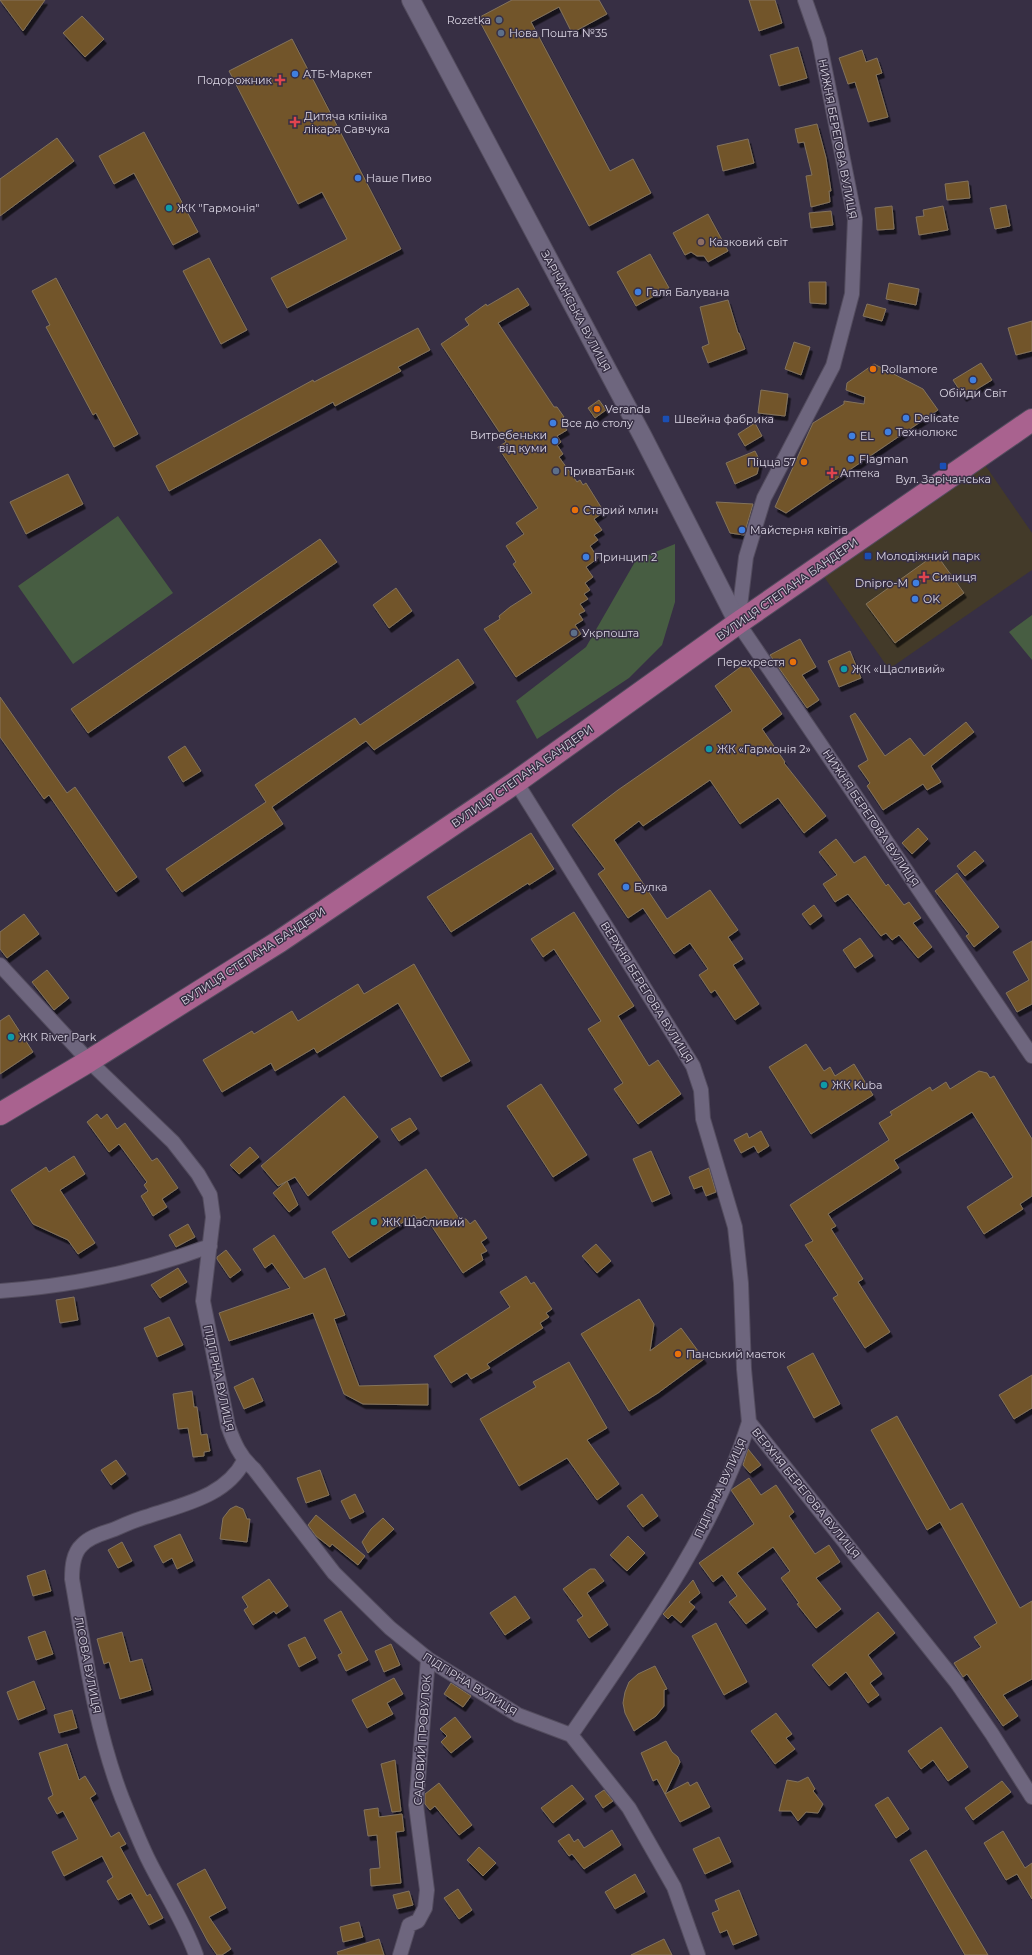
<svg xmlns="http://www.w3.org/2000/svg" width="1032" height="1955" viewBox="0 0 1032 1955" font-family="Montserrat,sans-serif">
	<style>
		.commercial { fill: #433a29 }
		.green { fill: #475d42 }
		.building { fill: #725529; stroke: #83735c; filter: url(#shadow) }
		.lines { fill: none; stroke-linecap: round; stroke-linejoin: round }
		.minor-casing { stroke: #534c5e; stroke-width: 16 }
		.tertiary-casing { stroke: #534c5e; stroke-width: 20 }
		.primary-casing { stroke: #534c5e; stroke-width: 24 }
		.minor { stroke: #6e667e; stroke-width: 14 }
		.tertiary { stroke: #6e667e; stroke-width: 18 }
		.primary { stroke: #a9628f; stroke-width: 22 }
		.service-dot { fill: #5c6f8a; stroke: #372f44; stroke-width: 1.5 }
		.shop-dot { fill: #3f7fe0; stroke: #372f44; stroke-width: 1.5 }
		.health-dot { fill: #e0444e; stroke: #372f44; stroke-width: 1.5 }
		.culture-dot { fill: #0f9aa8; stroke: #372f44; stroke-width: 1.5 }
		.education-dot { fill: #8d6e63; stroke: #372f44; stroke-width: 1.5 }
		.food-dot { fill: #e8710a; stroke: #372f44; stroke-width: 1.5 }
		.transit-dot { fill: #1a4fb4; stroke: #372f44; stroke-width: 1.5 }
		.labels { text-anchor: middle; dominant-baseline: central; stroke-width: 3; stroke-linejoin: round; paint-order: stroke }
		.poi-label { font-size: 11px; fill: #dbd6e4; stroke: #372f44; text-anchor: start }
		.street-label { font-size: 11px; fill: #dbd6e4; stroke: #372f44 }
	</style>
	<defs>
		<filter id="shadow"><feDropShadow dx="2.5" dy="4.5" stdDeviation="0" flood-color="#0009"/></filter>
	</defs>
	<rect width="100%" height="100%" fill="#372f44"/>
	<path class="commercial" d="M983 462 1032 533V570L889 669 822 574Z"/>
	<path class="green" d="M118 516 173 593 73 664 18 586Z
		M675 544V602L662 645 629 678 537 739 516 701 586 647 636 560Z
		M1032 615V660L1009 632Z"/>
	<path class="building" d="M0 0H45L23 31Z
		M512 0H599L607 14 572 33 559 7 531 22 610 171 633 159 651 193 589 226 478 18Z
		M749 0H775L782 23 759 31Z
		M82 16 104 39 85 57 63 33Z
		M292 39 401 249 287 308 271 278 347 239 322 192 298 204 229 71Z
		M798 47 807 78 779 86 770 55Z
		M862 50 866 62 877 58 882 73 876 75 888 117 868 122 855 82 848 84 839 58Z
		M817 124 826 158 831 191H829L830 202 811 207 806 176 812 175 804 142 798 143 795 129Z
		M144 132 198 232 173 245 134 173 114 184 99 156Z
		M57 138 74 161 0 216V179Z
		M748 139 754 163 723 171 717 146Z
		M968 181 970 198 947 200 945 184Z
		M1006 205 1010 226 995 229 990 208Z
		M892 206 894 229 877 230 875 208Z
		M943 206 948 230 919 235 916 217 924 216 923 210Z
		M831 211 833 225 811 228 809 213Z
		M708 214 728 251 708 262 704 256H697L691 252 685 255 673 233Z
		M650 254 669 288 636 306 617 272Z
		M209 258 247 330 221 344 183 271Z
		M56 278 138 434 114 447 96 413 93 415 46 327 50 325 32 291Z
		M809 282H826V304L810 303Z
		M889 283 919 289 916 305 886 299Z
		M518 288 529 305 498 323 554 407H557L564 417 560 420 567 430 557 436 561 442 557 445 563 454 559 457 577 482 580 480 583 485 586 483 604 512 594 519 602 530 594 535 598 540 590 546 598 558 586 567 593 577 585 583 590 590 584 594 588 599 580 604 585 611 579 614 583 620 575 625 581 634 516 677 484 629 500 619 499 616 510 607 532 593 513 564 516 562 506 546 524 534 516 523 538 508 498 447 506 442 441 344 469 325 465 319 486 304 487 306Z
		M728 300 738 333H739L745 349 708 363 702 347 709 344 700 307Z
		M867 304 886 309 882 321 863 316Z
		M1032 321V351L1016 355 1008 328Z
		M418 328 430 350 398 367 401 371 335 406 333 402 169 491 156 466 313 380 314 382Z
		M794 342 810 347 801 375 785 369Z
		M981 363 992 380 964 397 953 380Z
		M874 364 923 389 938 410 786 513 775 507 813 423 844 404V401L864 404 865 397 846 390 847 383Z
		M761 390 788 394 785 416 758 413Z
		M599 400 606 410 595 418 588 408Z
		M755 423 762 436 745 446 738 434Z
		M755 451 760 461 757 474 735 484 726 463Z
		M68 474 83 504 26 534 10 502Z
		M716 502 753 504 744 535 730 533Z
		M320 539 337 562 88 733 71 709Z
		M936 554 964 593 895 643 866 604Z
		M396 588 412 611 389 628 373 605Z
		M800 639 816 667 802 675 819 700 807 708 770 655Z
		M850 651 861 678 839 687 828 661Z
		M458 659 474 683 374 750 366 741 272 807 283 824 182 892 166 869 266 802 255 785 355 718 360 725Z
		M746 663 782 714 762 729 785 762 784 763 826 816 804 833 778 798 740 824 710 780 643 826 639 821 614 840 667 919 710 890 738 930 728 937 743 959 733 965 759 1004 735 1020 715 990 711 993 699 975 708 969 690 943 674 954 643 908 628 918 598 874 605 869 572 825 618 790 732 711 715 686Z
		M0 697 67 793 75 787 137 877 116 892 49 795 44 799 0 737Z
		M855 713 885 756 910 738 924 756 966 722 974 732 931 766 941 782 927 790 923 784 883 810 867 786 870 783 858 766 868 760 850 716Z
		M185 746 201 771 183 782 168 757Z
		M918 828 928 839 912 854 902 843Z
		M531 833 554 869 529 885 528 883 451 932 427 897Z
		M836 839 854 863 865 856 886 886 888 884 904 905 909 902 921 918 913 923 932 947 918 958 899 935 892 940 886 933 881 936 848 894 835 902 823 884 837 875 819 852Z
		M975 851 984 861 965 876 957 866Z
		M957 873 999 927 974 947 966 936 969 934 935 891Z
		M814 905 822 916 810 925 802 914Z
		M574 912 634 1006 618 1016 649 1066 658 1060 681 1094 638 1124 614 1089 623 1083 588 1029 601 1021 554 949 543 957 531 939Z
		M24 914 39 934 7 958 0 949V932Z
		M860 938 873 956 855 968 843 950Z
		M1032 941V1004L1017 1012 1006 993 1029 980 1013 952Z
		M414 964 470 1061 441 1077 398 1003 317 1053 314 1048 275 1071 271 1063 222 1092 203 1060 252 1031 254 1034 292 1011 298 1021 358 984 364 994Z
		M47 970 69 998 54 1010 32 982Z
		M9 1015 33 1052 0 1074V1021Z
		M806 1044 824 1071 830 1067 835 1076 854 1064 873 1095 811 1134 769 1067Z
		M979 1071 987 1073 990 1078 994 1076 1032 1139V1196L1020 1204 1023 1209 984 1234 967 1207 1013 1177 972 1112 894 1160 899 1168 828 1214 836 1226 831 1229 863 1279 858 1282 890 1332 865 1348 833 1298 838 1295 805 1245 813 1241 790 1205 889 1140 879 1123 892 1115 890 1112 930 1087 932 1091 946 1082 950 1089Z
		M541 1084 587 1155 553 1177 507 1106Z
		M344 1096 378 1137 308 1196 295 1177 278 1186 261 1166Z
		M97 1114 101 1119 107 1114 117 1129 125 1123 152 1161 157 1158 163 1166 178 1188 162 1199 167 1207 153 1216 141 1196 148 1191 144 1185 147 1182 119 1144 109 1152 87 1122Z
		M410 1118 417 1129 399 1141 391 1129Z
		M761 1131 769 1146 758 1153 754 1146 741 1153 734 1140 747 1133 749 1138Z
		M250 1147 259 1157 239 1174 230 1165Z
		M651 1151 670 1194 652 1202 633 1159Z
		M74 1156 85 1174 60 1190 95 1243 78 1254 68 1240 33 1224 11 1190 46 1167 49 1172Z
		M709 1168 716 1192 706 1196 702 1186 694 1189 689 1177Z
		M426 1169 460 1220 466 1219 470 1224 475 1220 487 1238 481 1242 487 1251 481 1254 483 1260 463 1273 425 1216 418 1220 414 1215 349 1258 332 1232Z
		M287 1181 298 1205 289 1212 273 1193Z
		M188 1224 195 1237 176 1247 169 1235Z
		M274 1235 304 1279 325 1268 345 1315 334 1319 359 1386 428 1384V1405L363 1404 344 1394 313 1313 229 1341 219 1313 290 1288 272 1263 265 1268 253 1249Z
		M596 1244 611 1261 597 1273 582 1256Z
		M226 1250 241 1270 230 1278 217 1259V1257Z
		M178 1268 187 1282 160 1298 151 1285Z
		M526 1276 531 1284 534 1282 552 1309 546 1313 549 1317 540 1323 543 1328 487 1364 490 1368 471 1379 467 1373 451 1383 434 1356 510 1307 500 1292Z
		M74 1297 78 1320 60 1323 56 1300Z
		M639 1299 654 1324 650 1351 681 1328 704 1359 658 1393 629 1411 581 1334Z
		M169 1317 183 1345 157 1357 144 1328Z
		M813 1353 840 1404 814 1418 787 1367Z
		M569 1362 607 1428 587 1440 619 1484 597 1500 567 1458 519 1486 480 1419 536 1387 533 1382Z
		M1032 1375V1408L1014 1419 999 1395Z
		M253 1378 263 1401 244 1409 234 1387Z
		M192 1391 194 1407H197L201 1435 207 1434 210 1451 204 1452V1456L193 1457 188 1428 178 1429 173 1394Z
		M897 1416 950 1510 962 1503 1020 1608 1032 1601V1679L1003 1695 1018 1716 1003 1726 967 1674 963 1677 954 1663 981 1647 974 1637 997 1623 940 1522 927 1530 871 1430Z
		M748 1449 761 1465 750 1473 743 1465Z
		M116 1460 126 1474 111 1485 101 1470Z
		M320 1470 329 1495 306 1503 297 1478Z
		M749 1478 761 1495 776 1485 794 1512 789 1516 815 1554 829 1545 840 1562 816 1578 841 1609 816 1628 797 1604 799 1603 781 1578 790 1571 773 1547 737 1573 766 1609 746 1624 729 1602 737 1596 722 1575 713 1582 699 1563 754 1524 731 1490Z
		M355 1494 364 1512 350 1519 341 1501Z
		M642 1494 658 1516 643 1527 627 1506Z
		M236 1506 243 1509 247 1519H250L247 1542 220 1539 223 1518 230 1509Z
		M316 1515 365 1556 358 1565 332 1544 330 1547 316 1536 308 1525Z
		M383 1518 394 1529 368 1553 362 1542 371 1529Z
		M180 1534 193 1561 177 1569 172 1558 163 1563 154 1546Z
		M628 1536 645 1553 627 1571 610 1555Z
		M122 1542 132 1561 118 1568 108 1550Z
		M590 1569H595L604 1581 587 1593 608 1625 589 1638 577 1620 583 1616 563 1589Z
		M45 1570 51 1591 33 1596 27 1576Z
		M269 1579 288 1606 276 1614 274 1611 253 1625 244 1610 248 1607 242 1597Z
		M693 1580 700 1593 689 1602 695 1607 681 1623 672 1615 668 1619 663 1614Z
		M515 1596 530 1618 505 1635 490 1613Z
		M341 1611 368 1660 346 1671 338 1655 342 1653 324 1620Z
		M878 1612 895 1633 868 1655 882 1674 870 1683 879 1695 868 1703 846 1672 829 1686 812 1665Z
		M716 1623 747 1682 724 1695 692 1636Z
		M45 1631 53 1654 36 1660 28 1637Z
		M122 1632 130 1662 142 1659 151 1690 120 1699 109 1662 104 1664 97 1639Z
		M305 1637 316 1658 299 1667 288 1645Z
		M391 1644 400 1665 384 1672 375 1651Z
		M655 1666 667 1689 664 1690V1706L656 1716 634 1731 625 1713 623 1703 625 1692 629 1682 638 1674Z
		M394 1678 403 1694 387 1703 393 1714 367 1728 352 1700Z
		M34 1681 45 1709 18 1720 7 1692Z
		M451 1683 471 1696 463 1707 444 1694Z
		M72 1710 77 1728 59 1733 54 1715Z
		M776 1713 792 1734 786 1738 795 1749 775 1764 751 1731Z
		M455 1717 471 1737 451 1753 441 1742 447 1736 440 1729Z
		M941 1727 968 1767 948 1781 933 1760 921 1769 908 1751Z
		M666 1741 672 1752 678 1757 680 1762 665 1794 657 1779 653 1781 641 1753Z
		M67 1744 79 1780 85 1776 96 1794 90 1798 111 1837 119 1832 126 1844 120 1847 147 1896 150 1894 163 1918 149 1925 131 1893 118 1900 107 1881 113 1877 102 1856 64 1876 52 1852 78 1839 63 1811 57 1814 48 1798 53 1795 39 1753Z
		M395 1760 401 1811 392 1812 381 1764Z
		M808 1777 815 1789 813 1791 823 1804 818 1813 806 1812 798 1821 791 1811H779L787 1780 798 1782Z
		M1002 1781 1011 1792 973 1820 965 1808Z
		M688 1782 690 1786 697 1782 710 1807 680 1822 665 1794Z
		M439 1783 472 1825 459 1835 435 1806 430 1810 425 1804V1794Z
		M572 1785 584 1799 553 1823 541 1808Z
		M604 1790 613 1801 603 1808 595 1796Z
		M888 1797 909 1829 896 1838 875 1805Z
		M378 1808 379 1817 402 1814 404 1831 396 1832 401 1883 371 1886 370 1869 380 1868 377 1835 368 1836 364 1810Z
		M612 1830 621 1845 584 1869 572 1854 569 1856 558 1841 569 1834 574 1842 578 1839 584 1848Z
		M1003 1831 1025 1868 1032 1863V1899L1017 1874 1006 1880 984 1843Z
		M719 1837 731 1862 705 1874 693 1849Z
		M479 1847 496 1863 483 1876 467 1860Z
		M926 1850 988 1955H965L910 1860Z
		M205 1869 226 1908 209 1917 231 1949 222 1955H217L208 1942 177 1884Z
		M635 1874 645 1892 615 1909 605 1892Z
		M458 1889 472 1910 459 1919 444 1898Z
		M739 1890 757 1935 733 1945 727 1930 720 1933 712 1913 719 1910 715 1900Z
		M409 1891 413 1905 397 1909 393 1895Z
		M359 1922 363 1937 343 1942 340 1927Z
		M379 1939 384 1955H338L337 1952Z
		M664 1939 672 1955H631Z"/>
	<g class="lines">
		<g class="minor-casing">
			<path id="minor" d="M805 0 819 40 855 219 852 294 833 366 764 498 746 557 738 623 1032 1056
				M516 782 693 1066 701 1090 703 1119 735 1227 741 1283 744 1369 749 1422 957 1683 992 1734 1032 1797
				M0 965 89 1061 173 1142 198 1174 210 1195 213 1217 203 1301 228 1426C234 1443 240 1457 254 1469L334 1573 390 1628 428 1659 518 1715 571 1735 629 1808 674 1887 698 1955
				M0 1291C71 1286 143 1271 210 1246
				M571 1735C636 1640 715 1532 749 1422
				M196 1955C184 1921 163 1890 147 1857 138 1838 130 1818 122 1798 95 1728 85 1653 72 1579 72 1567 73 1553 82 1545 90 1536 104 1533 115 1529 126 1524 137 1519 149 1516 184 1504 226 1496 244 1461
				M400 1955 409 1925 418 1921 425 1908 427 1890 416 1805 428 1659"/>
		</g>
		<g class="tertiary-casing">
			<path id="tertiary" d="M411 0 643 437 738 623"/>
		</g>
		<g class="primary-casing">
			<path id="primary" d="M0 1114 89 1061 280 941 516 782 738 623 1032 420"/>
		</g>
		<use href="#minor" class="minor"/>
		<use href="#tertiary" class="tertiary"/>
		<use href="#primary" class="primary"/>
	</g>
	<g class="service-dot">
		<circle cx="499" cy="20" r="4"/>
		<circle cx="501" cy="33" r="4"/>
		<circle cx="556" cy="471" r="4"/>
		<circle cx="574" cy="633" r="4"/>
	</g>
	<g class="shop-dot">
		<circle cx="295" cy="74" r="4"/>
		<circle cx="358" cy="178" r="4"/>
		<circle cx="638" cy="292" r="4"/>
		<circle cx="973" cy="380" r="4"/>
		<circle cx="906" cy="418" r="4"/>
		<circle cx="553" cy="423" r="4"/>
		<circle cx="888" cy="432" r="4"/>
		<circle cx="852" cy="436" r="4"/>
		<circle cx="555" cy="441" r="4"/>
		<circle cx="851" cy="459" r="4"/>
		<circle cx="742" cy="530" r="4"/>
		<circle cx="586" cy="557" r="4"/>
		<circle cx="916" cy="583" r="4"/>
		<circle cx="915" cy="599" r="4"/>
		<circle cx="626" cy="887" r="4"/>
	</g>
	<g class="health-dot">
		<path d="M278 74h4v4h4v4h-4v4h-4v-4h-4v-4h4z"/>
		<path d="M293 116h4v4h4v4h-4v4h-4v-4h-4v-4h4z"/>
		<path d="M830 467h4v4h4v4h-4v4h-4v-4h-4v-4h4z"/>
		<path d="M922 571h4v4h4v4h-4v4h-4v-4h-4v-4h4z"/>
	</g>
	<g class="culture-dot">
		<circle cx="169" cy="208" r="4"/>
		<circle cx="844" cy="669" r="4"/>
		<circle cx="709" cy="749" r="4"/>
		<circle cx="11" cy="1037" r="4"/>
		<circle cx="824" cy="1085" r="4"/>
		<circle cx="374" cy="1222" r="4"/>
	</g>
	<circle class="education-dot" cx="701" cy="242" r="4"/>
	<g class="food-dot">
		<circle cx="873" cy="369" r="4"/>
		<circle cx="597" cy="409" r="4"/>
		<circle cx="804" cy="462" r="4"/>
		<circle cx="575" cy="510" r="4"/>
		<circle cx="793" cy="662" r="4"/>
		<circle cx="678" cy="1354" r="4"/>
	</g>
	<g class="transit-dot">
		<rect x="662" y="415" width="8" height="8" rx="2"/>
		<rect x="939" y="462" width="8" height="8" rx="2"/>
		<rect x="864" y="552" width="8" height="8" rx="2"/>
	</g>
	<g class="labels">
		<g class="poi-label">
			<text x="491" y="20" text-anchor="end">Rozetka</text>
			<text x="509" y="33">Нова Пошта №35</text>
			<text x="303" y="74">АТБ-Маркет</text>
			<text x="272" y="80" text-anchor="end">Подорожник</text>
			<text x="304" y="116">Дитяча клініка<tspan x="304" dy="13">лікаря Савчука</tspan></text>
			<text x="366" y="178">Наше Пиво</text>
			<text x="177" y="208">ЖК "Гармонія"</text>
			<text x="709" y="242">Казковий світ</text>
			<text x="646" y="292">Галя Балувана</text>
			<text x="881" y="369">Rollamore</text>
			<text x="973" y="393" text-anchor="middle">Обійди Світ</text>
			<text x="605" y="409">Veranda</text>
			<text x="914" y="418">Delicate</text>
			<text x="674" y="419">Швейна фабрика</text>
			<text x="561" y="423">Все до столу</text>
			<text x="896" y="432">Технолюкс</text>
			<text x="547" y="435" text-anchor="end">Витребеньки<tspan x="547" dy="13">від куми</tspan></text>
			<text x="860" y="436">EL</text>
			<text x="859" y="459">Flagman</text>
			<text x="796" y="462" text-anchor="end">Піцца 57</text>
			<text x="564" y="471">ПриватБанк</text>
			<text x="840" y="473">Аптека</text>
			<text x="943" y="479" text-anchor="middle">Вул. Зарічанська</text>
			<text x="583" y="510">Старий млин</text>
			<text x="750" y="530">Майстерня квітів</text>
			<text x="876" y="556">Молодіжний парк</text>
			<text x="594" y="557">Принцип 2</text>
			<text x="932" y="577">Синиця</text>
			<text x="908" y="583" text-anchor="end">Dnipro-M</text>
			<text x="923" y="599">OK</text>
			<text x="582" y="633">Укрпошта</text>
			<text x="785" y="662" text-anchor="end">Перехрестя</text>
			<text x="852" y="669">ЖК «Щасливий»</text>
			<text x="717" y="749">ЖК «Гармонія 2»</text>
			<text x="634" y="887">Булка</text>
			<text x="19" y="1037">ЖК River Park</text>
			<text x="832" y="1085">ЖК Kuba</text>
			<text x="382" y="1222">ЖК Щасливий</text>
			<text x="686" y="1354">Панський маєток</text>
		</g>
		<g class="street-label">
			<text transform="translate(838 139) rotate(79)">НИЖНЯ БЕРЕГОВА ВУЛИЦЯ</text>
			<text transform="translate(576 311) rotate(62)">ЗАРІЧАНСЬКА ВУЛИЦЯ</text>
			<text transform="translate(787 589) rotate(-35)">ВУЛИЦЯ СТЕПАНА БАНДЕРИ</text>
			<text transform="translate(522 776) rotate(-35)">ВУЛИЦЯ СТЕПАНА БАНДЕРИ</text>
			<text transform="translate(871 818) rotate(56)">НИЖНЯ БЕРЕГОВА ВУЛИЦЯ</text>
			<text transform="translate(253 956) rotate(-33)">ВУЛИЦЯ СТЕПАНА БАНДЕРИ</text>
			<text transform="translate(647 992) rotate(58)">ВЕРХНЯ БЕРЕГОВА ВУЛИЦЯ</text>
			<text transform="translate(219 1378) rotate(78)">ПІДГІРНА ВУЛИЦЯ</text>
			<text transform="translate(720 1488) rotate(-65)">ПІДГІРНА ВУЛИЦЯ</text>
			<text transform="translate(806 1493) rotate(51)">ВЕРХНЯ БЕРЕГОВА ВУЛИЦЯ</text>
			<text transform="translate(88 1665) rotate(79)">ЛІСОВА ВУЛИЦЯ</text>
			<text transform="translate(470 1684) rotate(32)">ПІДГІРНА ВУЛИЦЯ</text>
			<text transform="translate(422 1740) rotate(-86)">САДОВИЙ ПРОВУЛОК</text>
		</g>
	</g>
</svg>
